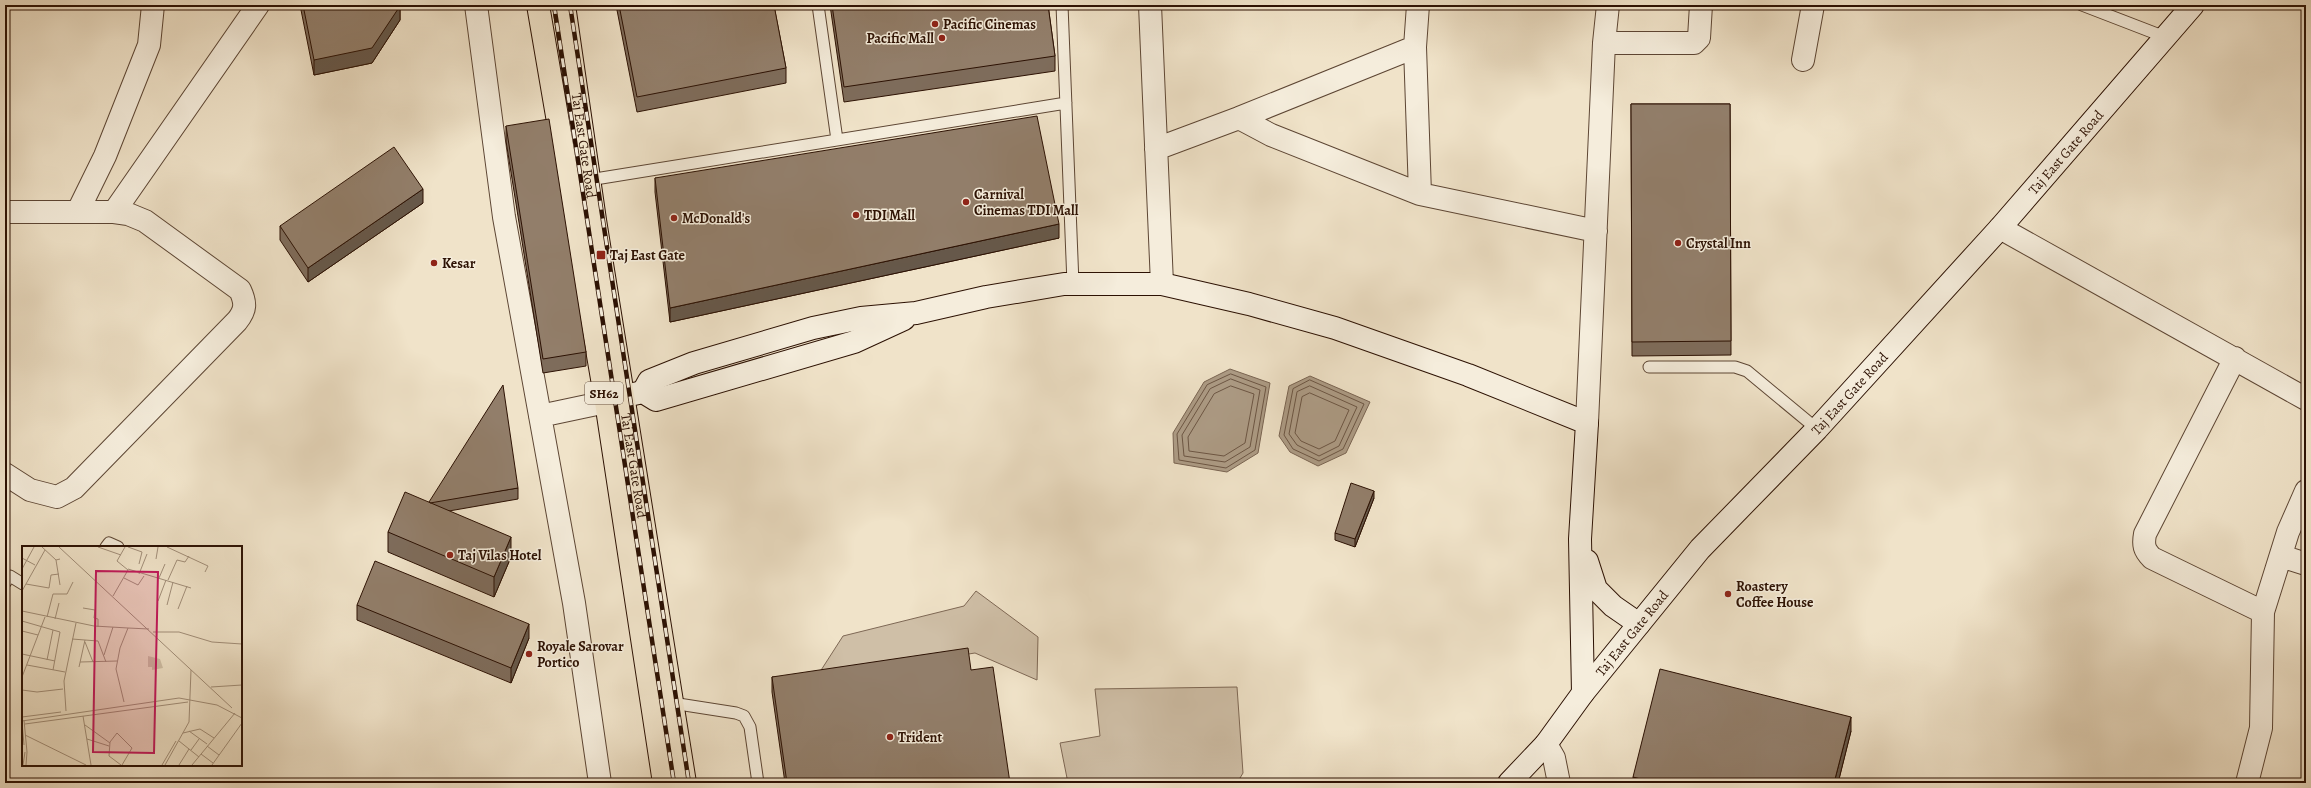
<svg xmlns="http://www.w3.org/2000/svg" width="2311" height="788" viewBox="0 0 2311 788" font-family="Alegreya,serif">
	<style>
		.green { fill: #cfbfa7; stroke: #7e6855 }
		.water { fill: #ad9c86; stroke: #796452 }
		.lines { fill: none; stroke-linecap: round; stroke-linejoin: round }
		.shore { stroke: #6c5644; stroke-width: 1 }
		.lane-casing { stroke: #5d4634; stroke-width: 13 }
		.street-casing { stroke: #5d4634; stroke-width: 24 }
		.secondary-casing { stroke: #2c1103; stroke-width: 24 }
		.primary-casing { stroke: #2c1103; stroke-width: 24 }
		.lane { stroke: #f5eddc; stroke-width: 11 }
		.street { stroke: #f5eddc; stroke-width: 22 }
		.secondary { stroke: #f5eddc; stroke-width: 22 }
		.primary { stroke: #f0e3c9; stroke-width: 22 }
		.rail-casing { stroke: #2c1103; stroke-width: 4.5 }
		.rail { stroke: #f5eddc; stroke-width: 3; stroke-dasharray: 9; stroke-linecap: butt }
		.wall { fill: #7e6c5b; stroke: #2c1103 }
		.shaded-wall { fill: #66584a; stroke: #2c1103 }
		.building { fill: #927e6a; stroke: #2c1103 }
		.poi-dot { fill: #8f2418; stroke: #f5eddc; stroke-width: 1.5 }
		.labels { text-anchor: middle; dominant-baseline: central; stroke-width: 3; stroke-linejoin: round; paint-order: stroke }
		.shield { fill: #f5eddc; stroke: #685344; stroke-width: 1 }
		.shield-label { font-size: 13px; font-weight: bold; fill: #2c1103 }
		.poi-label { font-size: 14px; font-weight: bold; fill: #2c1103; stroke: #f5eddc; text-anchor: start }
		.street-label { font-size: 14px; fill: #2c1103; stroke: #f5eddc }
		.inset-road { fill: none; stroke: #a28f7a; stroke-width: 1 }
		.view { fill: #c2185b; fill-opacity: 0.15; stroke: #c2185b; stroke-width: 2 }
		.inset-edge { fill: none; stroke: #2c1103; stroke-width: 2 }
	</style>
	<rect width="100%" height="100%" fill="#f0e3c9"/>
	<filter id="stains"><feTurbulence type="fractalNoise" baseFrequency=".005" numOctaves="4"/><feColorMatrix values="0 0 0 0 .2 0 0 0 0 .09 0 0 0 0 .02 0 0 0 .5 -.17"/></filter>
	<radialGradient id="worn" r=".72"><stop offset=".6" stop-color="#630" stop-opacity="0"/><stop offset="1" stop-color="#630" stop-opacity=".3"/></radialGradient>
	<path class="green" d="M976 591 1038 637 1037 680 975 653 816 678 843 636 964 606Z
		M1237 687 1243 773 1237 783H1068L1060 743 1100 736 1095 689Z"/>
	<path class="water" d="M1230 369 1270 383 1258 453 1227 472 1174 463 1173 433 1204 382Z
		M1310 376 1370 402 1346 453 1318 466 1290 452 1279 436 1289 386Z"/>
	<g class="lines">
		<path class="shore" d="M1231 374 1266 387 1255 450 1226 468 1179 460 1177 434 1207 385Z
			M1231 379 1260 390 1250 447 1225 462 1184 456 1182 435 1210 389Z
			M1310 380 1364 404 1343 449 1319 461 1293 449 1284 435 1293 389Z
			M1231 386 1254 394 1245 443 1224 456 1189 451 1188 437 1214 394Z
			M1310 386 1357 407 1339 446 1319 456 1297 445 1289 434 1297 392Z
			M1310 393 1349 410 1335 441 1319 449 1301 441 1295 433 1302 397Z"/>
		<g class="lane-casing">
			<path id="lane" d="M818 5 837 140
				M1062 5 1073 284
				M2082 5 2165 37
				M589 180 1066 103
				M1649 367H1735L1747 371 1817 429
				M106 547 109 543 118 547
				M5 583 10 576 23 584
				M672 703 736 713 744 716 750 727 758 783"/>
		</g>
		<g class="street-casing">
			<path id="street" d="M476 5 504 217 574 603 600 783
				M1150 5 1162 284
				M1604 43H1694L1699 38 1701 5
				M1415 47 1420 194
				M1803 60 1813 5
				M1239 118 1271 135 1420 194 1596 231
				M1156 149 1239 118 1415 47 1418 5
				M78 211 105 156 149 45 153 5
				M5 212H114L128 214 145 221 240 290C246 303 246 310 237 321L74 488 57 497 30 490 5 474
				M114 212 258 5
				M2000 228 2306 399
				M2235 358 2145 534C2143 545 2144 550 2152 558L2263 612
				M540 416 606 402
				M1587 423 1604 43 1608 5
				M2281 556 2306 564
				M1546 744 1554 758 1559 783
				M2247 783 2261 728 2263 612 2288 532 2306 491"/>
		</g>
		<g class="secondary-casing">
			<g id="secondary">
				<path d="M643 392 649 381 694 363 813 328 861 318 916 313 986 297 1064 284H1162L1249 304 1335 328 1468 375 1587 423 1580 539 1583 693"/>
				<path d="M629 395 643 392 656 400 854 342 904 319"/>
				<path d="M1587 561 1596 589 1613 606 1639 624"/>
				<path id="s1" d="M1509 783 1546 744 1583 693 1700 549 1817 429 2000 228 2193 5"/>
			</g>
		</g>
		<g class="primary-casing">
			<g id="primary">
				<path d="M538 5 606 402 664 783"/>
				<path id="s2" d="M564 5 595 220 685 783"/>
			</g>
		</g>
		<use href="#lane" class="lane"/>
		<use href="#street" class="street"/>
		<use href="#secondary" class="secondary"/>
		<use href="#primary" class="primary"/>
		<g class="rail-casing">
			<path id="rail" d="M554 5 674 783
				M570 5 689 783"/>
		</g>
		<use href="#rail" class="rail"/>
	</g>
	<path class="wall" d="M300 5H400V20L372 63 314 75Z
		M616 5H778L774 6 786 68V83L637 112Z
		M830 5H1048L1055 56V71L844 102Z
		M1631 104H1730L1731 355 1632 356Z
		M506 126 586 352V366L543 373 506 141Z
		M655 178 1059 238 670 322 655 192Z
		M423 203 308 282 280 240V226Z
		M518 488V499L449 511 511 557 494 597 388 552V532L429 502Z
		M1374 498 1355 547 1335 540V533Z
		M357 605 529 638 511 683 357 620Z
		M971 670 1010 783H785L772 692V677Z
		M1851 731 1838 783H1633V777Z"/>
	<path class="shaded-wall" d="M400 6V20L372 63 314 75V60Z
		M423 189V203L308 282V268Z
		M1059 224V238L670 322V308Z
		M1374 491V498L1355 547V539Z
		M511 537V557L494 597V577Z
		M529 624V638L511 683V668Z
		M1851 717V731L1838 783H1834Z"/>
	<path class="building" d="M303 5H400V6L372 48 314 60Z
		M619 5H774L786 68 637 97Z
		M832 5H1048L1055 56 844 87Z
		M1631 104H1730L1731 341 1632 342Z
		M1037 116 1059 224 670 308 655 178Z
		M549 119 586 352 543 359 506 126Z
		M394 147 423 189 308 268 280 226Z
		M503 385 518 488 430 503 429 502Z
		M1351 483 1374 491 1355 539 1335 533Z
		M405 492 511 537 494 577 388 532Z
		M375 561 529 624 511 668 357 605Z
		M968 648 971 670 993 667 1010 783H787L772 677Z
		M1660 669 1851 717 1834 783H1656L1633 777Z"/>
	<g class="poi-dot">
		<circle cx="935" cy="24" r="4"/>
		<circle cx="942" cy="38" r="4"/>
		<circle cx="966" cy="202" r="4"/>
		<circle cx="856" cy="215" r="4"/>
		<circle cx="674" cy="218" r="4"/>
		<circle cx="1678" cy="243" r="4"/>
		<rect x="596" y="250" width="10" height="10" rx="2"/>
		<circle cx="434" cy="263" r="4"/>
		<circle cx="450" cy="555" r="4"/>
		<circle cx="1728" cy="594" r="4"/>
		<circle cx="529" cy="654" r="4"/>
		<circle cx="890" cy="737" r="4"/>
	</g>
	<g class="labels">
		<rect class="shield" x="585" y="382" width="38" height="22" rx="3"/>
		<g class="shield-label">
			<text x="604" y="393">SH62</text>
		</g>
		<g class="poi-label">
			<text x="943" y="24">Pacific Cinemas</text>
			<text x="934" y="38" text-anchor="end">Pacific Mall</text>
			<text x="974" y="194">Carnival<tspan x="974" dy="16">Cinemas TDI Mall</tspan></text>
			<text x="864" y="215">TDI Mall</text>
			<text x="682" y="218">McDonald's</text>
			<text x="1686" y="243">Crystal Inn</text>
			<text x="610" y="255">Taj East Gate</text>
			<text x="442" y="263">Kesar</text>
			<text x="458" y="555">Taj Vilas Hotel</text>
			<text x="1736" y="586">Roastery<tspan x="1736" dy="16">Coffee House</tspan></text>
			<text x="537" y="646">Royale Sarovar<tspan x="537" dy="16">Portico</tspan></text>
			<text x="898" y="737">Trident</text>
		</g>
		<g class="street-label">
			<text stroke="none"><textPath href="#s2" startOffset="142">Taj East Gate Road</textPath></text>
			<text stroke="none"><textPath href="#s1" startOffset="842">Taj East Gate Road</textPath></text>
			<text stroke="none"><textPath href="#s1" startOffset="518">Taj East Gate Road</textPath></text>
			<text stroke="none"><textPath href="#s2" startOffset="466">Taj East Gate Road</textPath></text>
			<text stroke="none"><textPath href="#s1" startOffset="194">Taj East Gate Road</textPath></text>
		</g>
	</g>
	<g transform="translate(22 546)">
		<rect width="220" height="220" fill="#f0e3c9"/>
		<path d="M126 110 138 113 141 122 130 124V121H126Z" fill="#cfbfa7"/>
		<path class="inset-road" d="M20 1 34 14M37 1 210 162M76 1 99 9M106 1 120 6 117 18M145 1 186 20 183 26M0 12 13 19M38 13 34 14 38 39M134 13 136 1M0 23 12 1M106 23 169 42M117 28 125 8M102 32 116 39 122 30M137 32 143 18M146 34 155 14 163 16 167 10M4 38 27 42 29 29 37 28M0 45 23 4M91 50 106 24 95 15 103 1M136 55 144 34M145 59 151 36M61 62 73 64 72 72 76 73V81M156 63 165 40M0 65 72 80 106 82M25 71 31 48H45L51 36M33 73 37 57M0 75 38 86 31 124M0 85 16 89M131 86H157L190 96 220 98M50 93 76 95 84 116M63 96 71 116M0 108 33 115M82 109 91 81M25 114 31 84M58 116 95 115M5 119 43 126M57 121 63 94M0 131 23 71M189 141 220 139M0 144 15 146 41 143M102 156 94 123 98 102 106 82 127 83M44 165 42 135 54 77M61 170 69 219M0 171 39 166M2 174 5 206 4 219M0 175 157 152 195 159 220 172M0 176 2 199M3 178 166 156M63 179 88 197M167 185 185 198M161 187 178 183 192 192M3 189 64 219M65 193 87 200M157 195 177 211M185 200 197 209M169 204 177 193M179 208 191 217M1 219 3 206M99 219 87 210 88 196 95 187 110 202 100 219M140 219 154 195M143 219 167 176 169 124M157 219 167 203M170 219 213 167M190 219 220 177"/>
		<path class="view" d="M74 25 136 26 132 207 71 206Z"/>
		<rect width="220" height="220" class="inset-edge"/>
	</g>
	<rect width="2311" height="788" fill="none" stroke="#f0e3c9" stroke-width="20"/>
	<rect x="6" y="6" width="2299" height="776" fill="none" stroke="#2c1103" stroke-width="2"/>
	<rect x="10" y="10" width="2291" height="768" fill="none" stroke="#2c1103"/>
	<rect width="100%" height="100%" filter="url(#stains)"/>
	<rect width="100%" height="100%" fill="url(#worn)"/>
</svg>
